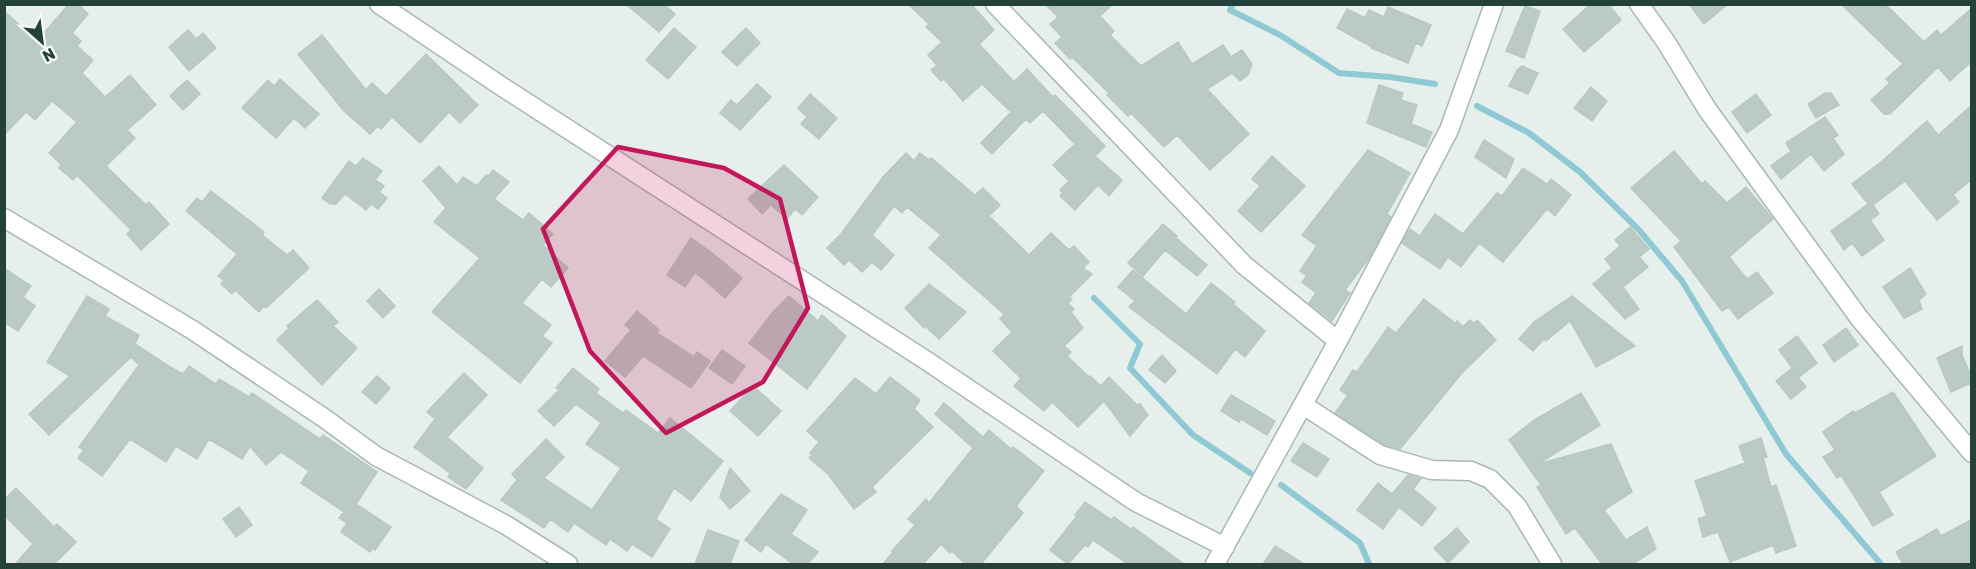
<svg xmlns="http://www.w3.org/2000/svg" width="1976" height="569" viewBox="0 0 1976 569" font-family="Rubik,sans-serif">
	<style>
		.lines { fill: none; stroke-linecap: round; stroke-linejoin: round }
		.stream { stroke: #8ec9d4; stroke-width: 6 }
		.building { fill: #bbcac4; stroke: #b8c9c2; stroke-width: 1.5 }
		.minor-casing { stroke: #a8b8b2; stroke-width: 21 }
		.minor { stroke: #fff; stroke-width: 18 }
		.marked { fill: #c2185b; fill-opacity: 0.2; stroke: #c2185b; stroke-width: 4.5; stroke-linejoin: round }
	</style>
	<rect width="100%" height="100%" fill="#e6efeb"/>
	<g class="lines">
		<path class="stream" d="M1233 4 1230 10 1280 35 1339 73 1390 77 1435 84
			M1477 106 1529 133 1580 172 1639 230 1682 281 1786 454 1881 564
			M1094 298 1140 344 1130 368 1193 435 1250 473
			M1281 485 1360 543 1369 564"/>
	</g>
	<path class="building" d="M69 4H78L88 14 72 33 81 41 77 46 93 60 82 73 105 97 130 75 156 105 127 130 135 138 106 166 146 205 149 202 169 224 141 250 127 234 131 230 77 175 73 180 59 168 61 164 49 153 77 122 52 101 35 120 26 112 4 135V11L37 41Z
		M626 4H664L675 14 659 32Z
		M908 4H971L994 30 979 44 1014 82 1027 69 1053 97 1055 95 1105 146 1095 156 1122 180 1109 196 1098 185 1075 210 1060 196 1063 193 1060 190 1069 181 1053 165 1075 144 1043 111 1030 123 1026 119 992 154 981 143 1011 112 982 84 963 101 944 79 941 81 931 70 937 65 928 55 942 42 926 27 929 24Z
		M1045 4H1113L1100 16 1114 31 1110 35 1141 66 1178 42 1192 64 1223 45 1231 57 1242 50 1252 64 1248 75 1240 81 1232 73 1207 89 1249 134 1210 170 1177 135 1164 147 1131 113 1128 116 1107 95 1109 93 1072 57 1070 59 1055 43 1062 37 1050 24 1058 17Z
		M1591 4H1608L1621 20 1584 52 1563 29Z
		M1689 4H1728L1704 24Z
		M1841 4H1885L1924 42 1937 30 1941 35 1971 9V62L1950 81 1938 67 1890 114H1884L1871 100 1890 83 1886 79 1903 64Z
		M1525 6 1540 11 1524 58 1506 51Z
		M1388 7 1431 25 1422 46 1416 43 1408 63 1371 48 1372 47 1337 28 1347 9 1365 18 1369 10 1384 17Z
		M674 28 696 47 668 79 646 60Z
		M746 28 760 43 737 66 722 52Z
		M188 30 196 39 203 33 216 48 189 71 169 47Z
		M322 35 366 90 372 83 386 96 426 54 478 105 460 123 449 112 420 143 392 117 381 129 378 126 370 134 344 111 298 54Z
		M1522 66 1538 73 1528 94 1509 86 1517 70Z
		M280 79 319 114 305 128 294 118 276 138 242 108 268 80 274 86Z
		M187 80 200 94 183 110 170 96Z
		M757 84 771 97 740 130 720 113 731 100 737 105Z
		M1379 85 1403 93 1401 100 1417 105 1411 124 1432 132 1426 147 1367 123Z
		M1591 87 1607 101 1592 121 1574 108Z
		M1825 93H1831L1839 105 1816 118 1808 104Z
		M810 94 837 118 819 139 801 124 807 117 798 108Z
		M1756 94 1771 115 1747 133 1732 112Z
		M1971 106V180L1953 195 1959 202 1937 220 1905 181 1873 205 1879 214 1870 220 1884 240 1862 256 1852 243 1844 250 1831 231 1868 204 1852 184 1881 162 1927 121 1938 135Z
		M1825 117 1838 135 1833 138 1844 154 1824 171 1811 154 1781 179 1771 166 1791 151 1786 143Z
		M1484 140 1514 159 1506 178 1475 157Z
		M1368 150 1410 173 1387 214 1391 217 1369 258 1345 290 1350 293 1332 321 1309 303 1316 293 1302 282 1307 276 1300 271 1317 246 1302 235Z
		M1674 151 1702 184 1705 181 1727 203 1746 187 1773 219 1729 257 1747 279 1757 272 1773 293 1738 319 1729 307 1722 311 1674 247 1681 241 1631 188Z
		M906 153 914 161 920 153 929 160 931 158 975 195 983 188 1000 205 989 216 1029 255 1051 233 1069 250 1074 246 1089 262 1083 268 1092 274 1069 297 1072 299 1068 303 1074 309 1071 312 1083 328 1064 346 1071 352 1067 356 1089 377 1090 376 1101 386 1109 377 1137 405 1140 404 1148 415 1130 436 1104 401 1078 427 1052 402 1044 411 1014 386 1021 378 993 351 1012 332 1000 319 1004 314 929 248 941 235 907 207 902 213 894 206 872 235 894 255 881 270 872 262 862 272 849 260 844 265 827 248 841 234 883 177Z
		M1272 156 1305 186 1261 232 1238 211 1260 186 1252 179Z
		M363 158 382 171 375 180 384 186 379 192 387 198 378 209 371 204 366 210 345 194 336 204H330L322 198 349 161 356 166Z
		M784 165 818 197 802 215 795 209 787 219 771 205 762 214 748 199Z
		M439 166 457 185 463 177 477 186 486 175 489 176 493 170 509 182 494 199 523 220 529 213 553 234 543 245 568 268 551 287 542 279 522 303 551 325 542 336 552 343 520 383 432 312 480 258 434 222 446 208 423 181Z
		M1523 168 1547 184 1551 179 1571 195 1555 216 1547 209 1503 262 1479 243 1461 267 1448 257 1440 269 1402 243 1410 229 1420 236 1435 214 1463 234 1497 193 1502 196Z
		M211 191 264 232 262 235 287 255 293 250 309 268 266 308 264 306 259 312 235 290 232 294 221 284 224 280 218 276 237 254 186 211 197 198 202 202Z
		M1163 224 1177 236 1176 238 1207 265 1197 276 1165 250 1143 276 1128 263Z
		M1630 227 1649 249 1639 257 1648 267 1623 287 1639 309 1625 319 1593 284 1612 268 1605 259 1620 246 1615 240Z
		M691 238 711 252 742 278 725 298 695 272 685 287 667 275Z
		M4 268 31 286 23 297 35 306 18 331 4 322Z
		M1910 268 1926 294 1919 300 1922 309 1904 318 1883 287Z
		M1133 270 1186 314 1211 283 1235 302 1233 304 1265 331 1245 357 1235 349 1217 374 1129 307 1135 301 1118 287Z
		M929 284 966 312 939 339 925 326 924 328 905 308Z
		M379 289 395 306 383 318 367 301Z
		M87 296 109 309 105 316 139 335 135 344 170 367 183 374 189 366 216 384 219 379 249 397 252 393 320 439 323 435 377 472 356 504 391 527 375 550 373 548 370 552 341 532 347 523 339 518 344 512 301 483 309 471 281 452 266 465 250 446 242 459 209 439 197 459 176 446 166 462 130 439 102 476 78 458 84 450 79 447 139 365 131 357 49 435 29 414 70 376 47 362Z
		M789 296 818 321 822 315 846 336 807 389 749 343 773 312Z
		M1572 296 1635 346 1596 367 1570 321 1546 341 1544 339 1533 351 1519 339 1534 322Z
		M1424 299 1455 323 1457 321 1463 327 1470 320 1474 323 1477 320 1496 340 1462 373 1400 449 1385 445 1335 413 1348 395 1340 390 1353 370 1357 372 1388 327 1396 333Z
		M317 300 338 322 333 326 357 348 322 385 277 340 289 328 287 326Z
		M637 311 659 330 657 333 694 357 697 352 710 361 691 388 643 356 625 377 605 361 631 330 625 325Z
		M1846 328 1858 345 1834 362 1823 345Z
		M1797 336 1817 363 1799 377 1779 350Z
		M1962 346V355L1971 376V383L1951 392 1937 358Z
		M722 350 745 366 732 384 709 368Z
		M1162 355 1176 371 1165 383 1149 370Z
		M573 368 599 389 596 393 623 413 626 410 658 433 670 418 723 461 691 501 674 488 656 519 670 529 652 557 632 544 627 551 610 539 606 545 574 523 568 532 550 519 544 528 501 500 517 480 512 474 546 439 564 457 544 478 592 510 621 468 586 444 601 423 576 404 554 426 538 411 559 390 556 388Z
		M1791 369 1806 387 1791 399 1776 381Z
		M464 373 487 395 447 437 483 468 466 489 448 477 450 473 414 447 435 419 427 412Z
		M377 376 390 388 376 404 362 392Z
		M890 377 920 400 914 409 933 427 872 487 876 492 854 509 828 474 809 458 812 455 810 453 819 442 807 431 855 378 876 394Z
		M753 386 781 411 758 436 730 411Z
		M1893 392 1936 456 1879 492 1893 515 1873 526 1841 475 1837 478 1823 457 1835 450 1823 432 1853 411 1855 413Z
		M1581 393 1600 425 1538 464 1611 444 1632 492 1604 510 1626 540 1647 527 1656 549 1633 564H1602L1575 528 1566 534 1537 487 1541 485 1509 440 1534 420Z
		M1231 395 1275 421 1267 435 1241 419 1239 422 1221 411Z
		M944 403 983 437 989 430 1011 449 1013 447 1044 471 1016 506 1023 513 981 564H965L952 551 950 553 941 544 923 564H883L893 552 892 551 915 525 908 519 926 499 929 503 973 448 935 414Z
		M1761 438 1767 457 1763 458 1771 487 1776 485 1796 546 1776 553 1773 545 1730 562 1718 532 1703 537 1698 519 1707 516 1695 481 1745 463 1739 446Z
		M1303 443 1329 459 1317 477 1291 461Z
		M730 468 750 491 730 509 720 497Z
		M1408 475 1421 479 1413 489 1436 508 1422 526 1399 507 1383 529 1357 510 1378 483 1392 494Z
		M16 488 54 527 57 524 76 542 54 564H15L33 544 4 515V500Z
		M781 494 807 510 791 534 818 552 808 564H793L766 544 761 552 745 540Z
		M1085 502 1112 520 1114 517 1131 529 1133 527 1184 564H1128L1093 540 1088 547 1085 545 1068 564 1050 550 1077 516 1075 515Z
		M239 507 252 525 236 537 223 519Z
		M1971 520V564H1903L1896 552 1937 529 1941 536Z
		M1457 528 1469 542 1448 563 1434 548Z
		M708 530 739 541 730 564H695Z
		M1275 546 1304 564H1263Z"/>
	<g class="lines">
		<g class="minor-casing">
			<path id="minor" d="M379 4 504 88 927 361 1136 502 1225 547
				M995 4 1244 265 1338 341
				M1639 4 1666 42 1707 109 1860 319 1972 453
				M4 218 191 329 324 418 376 456 506 525 568 564
				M1303 405 1380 455 1432 470 1471 471 1490 479 1517 506 1552 564
				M1215 564 1338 341 1449 130 1494 4"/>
		</g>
		<use href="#minor" class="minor"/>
	</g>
	<path class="marked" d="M618 147 724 168 780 199 808 308 763 382 666 433 590 351 543 229Z"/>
	<rect width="1976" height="569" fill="none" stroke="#24423a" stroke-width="12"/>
	<g transform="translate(42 42) rotate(152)" stroke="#f7fbf9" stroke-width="4.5" paint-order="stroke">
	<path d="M0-4.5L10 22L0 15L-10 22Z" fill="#24423a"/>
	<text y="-9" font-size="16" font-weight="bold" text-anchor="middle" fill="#24423a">N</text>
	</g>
</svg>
